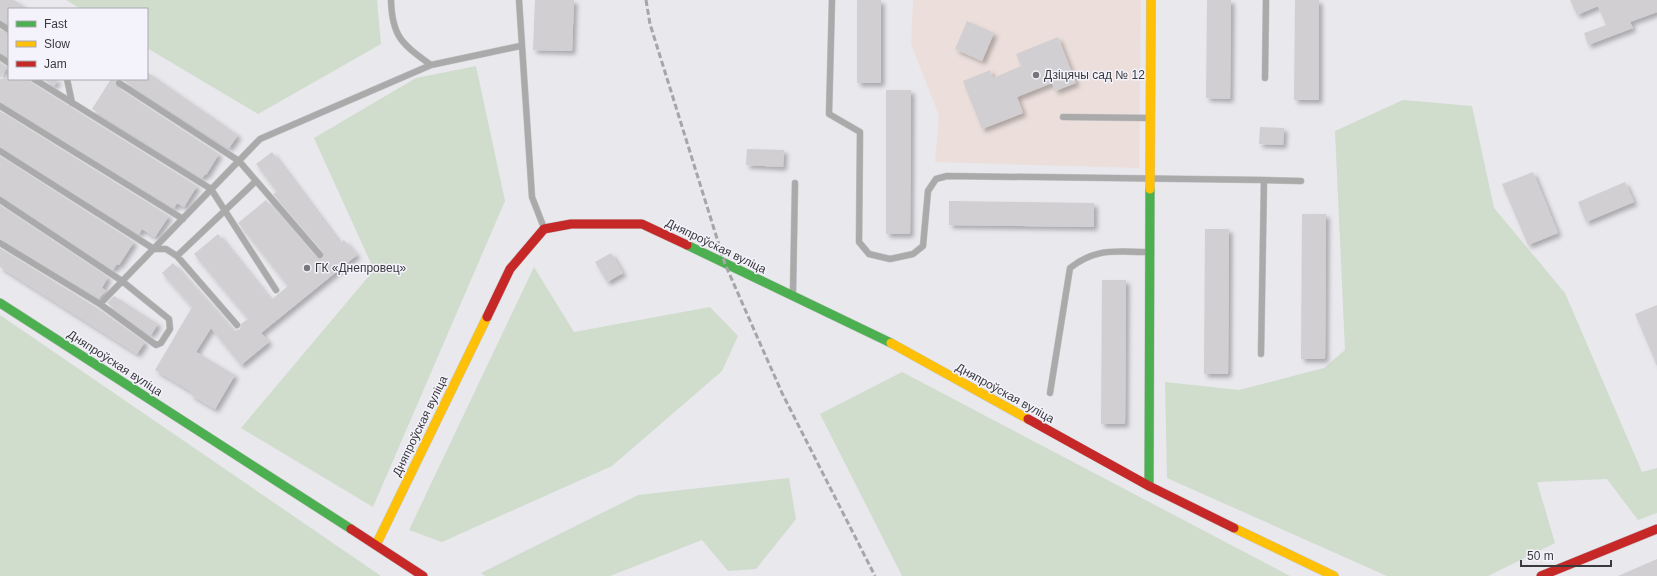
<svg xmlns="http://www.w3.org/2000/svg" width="1657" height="576" viewBox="0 0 1657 576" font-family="Arial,sans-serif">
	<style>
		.education { fill: #ecdfdb }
		.green { fill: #d0dccc }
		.building { fill: #d1cfd1; filter: url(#shadow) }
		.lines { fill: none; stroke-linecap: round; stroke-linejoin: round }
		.lane-casing { stroke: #c6c6c9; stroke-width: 7 }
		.fast-casing { stroke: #c6c6c9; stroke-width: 10 }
		.slow-casing { stroke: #c6c6c9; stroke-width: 10 }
		.jam-casing { stroke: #c6c6c9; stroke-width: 10 }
		.lane { stroke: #abaaaa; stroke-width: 6 }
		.fast { stroke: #4caf50; stroke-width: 9 }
		.slow { stroke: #ffc107; stroke-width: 9 }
		.jam { stroke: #c62828; stroke-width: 9 }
		.rail { stroke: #a6a6a7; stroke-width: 3; stroke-dasharray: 6 3; stroke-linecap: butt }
		.poi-dot { fill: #77777b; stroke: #f4f3fc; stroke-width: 1.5 }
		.labels { text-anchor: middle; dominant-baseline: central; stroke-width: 3; stroke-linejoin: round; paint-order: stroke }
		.poi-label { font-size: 12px; fill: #3a3a3d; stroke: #f4f3fc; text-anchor: start }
		.street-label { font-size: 12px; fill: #3a3a3d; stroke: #f4f3fc }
	</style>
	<defs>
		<filter id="shadow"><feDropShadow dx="3.5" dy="3.5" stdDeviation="2" flood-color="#0004"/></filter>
	</defs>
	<rect width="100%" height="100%" fill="#e8e8ed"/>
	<path class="education" d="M913 0H1141L1139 168 935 162 939 116 911 44Z"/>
	<path class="green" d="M66 0H377L381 44 258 114 147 48V9H81Z
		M476 66 505 201 373 507 241 428 374 270 314 138 416 78Z
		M1403 100 1472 106 1494 208 1565 293 1642 472 1657 468V513L1638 520 1607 479 1537 482 1555 543 1488 576H1387L1167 478 1165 382 1239 390 1324 368 1345 350 1335 131Z
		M534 267 574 332 710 307 738 336 722 371 612 466 442 542 409 530Z
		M0 315 381 576H0Z
		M902 372 1290 576H902L820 414Z
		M789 478 796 519 756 569 728 571 702 540 610 576H485L481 573 638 495Z"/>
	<path class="building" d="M0 0H14L28 9H9V25L0 20Z
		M535 0H574L572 51 533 50Z
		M857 0H881V83H857Z
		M1207 0H1231L1230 99 1206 98Z
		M1295 0H1319V100H1294Z
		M1570 0H1657V12L1630 22 1633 28 1588 45 1584 33 1606 25 1598 6 1577 15Z
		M967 21 994 33 982 61 955 49Z
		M0 29 9 34V58L0 53Z
		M1058 37 1076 83 1055 91 1052 83 1017 97 1023 113 982 129 963 81 990 70 993 78 1021 66 1016 54Z
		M0 62 7 67 0 78Z
		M147 72 238 135 229 148 121 79H147Z
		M0 79H30L32 83 197 186 184 207 177 203 174 208 0 102Z
		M43 79H58L54 86Z
		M111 79H117L115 82 117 87 219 154 206 175 205 174 202 178 92 109Z
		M886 90H911L910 234H886Z
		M0 111 169 216 155 237 142 229 139 234 0 147Z
		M1260 127 1284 128 1283 145 1259 144Z
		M747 149 784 150 783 167 746 165Z
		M272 152 340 243 344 240 357 255 261 333 269 342 241 365 211 328 196 352 235 375 215 409 191 395 192 392 155 370 192 307 162 273 173 263 234 331 240 329 241 324 248 319 194 254 218 234 271 300 288 286 238 223 266 200 317 258H323V252L273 194 277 192 256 164Z
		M0 156 134 242 119 265 117 264 113 270 0 196Z
		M1533 172 1558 233 1528 245 1502 184Z
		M1625 182 1634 202 1586 222 1578 202Z
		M949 201 1094 203V227L949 225Z
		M0 205 108 277 102 288 106 291 99 298 0 239Z
		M1302 214H1326L1325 359H1301Z
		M1205 229H1229L1228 374H1204Z
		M0 248 97 308 145 342 137 354 0 267Z
		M611 253 623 273 607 282 595 262Z
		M1102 280H1126L1125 424H1101Z
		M114 296 158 324 151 335 107 303Z
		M1657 305V366L1635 314Z
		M1657 559V576H1618Z"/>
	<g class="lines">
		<g class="lane-casing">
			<path id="lane" d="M391 0C392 37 402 44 431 65L520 46
				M519 0 532 197 544 228
				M832 0 829 114 860 132 859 242 869 254 890 259 913 254 923 246 928 191 936 179 947 176 1264 180 1261 354
				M0 24 9 30
				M0 57 9 63
				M1265 78 1266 0
				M34 79 211 189 276 290
				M67 79 72 103
				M119 83 239 161 320 255
				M0 106 183 219
				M1063 117 1149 118
				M0 151 154 249H166L177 256 237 325
				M1264 180 1301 181
				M0 200 122 281 169 319 170 329 161 343 156 345 100 304 0 243
				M177 256 256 181
				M793 292 795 183
				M100 304 260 139 431 65
				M1050 393 1070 268C1097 247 1115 252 1148 252"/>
		</g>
		<g class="fast-casing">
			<path id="fast" d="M687 245 891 343
				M0 303 351 529
				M1149 486 1150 189"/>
		</g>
		<g class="slow-casing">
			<path id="slow" d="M1150 189 1151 0
				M891 343 1028 419
				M1234 528 1334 576
				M376 545 487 317"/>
		</g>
		<g class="jam-casing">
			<path id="jam" d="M487 317 510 269 544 229 571 224H642L687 245
				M1028 419 1149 486 1234 528
				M351 529 423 576
				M1541 576 1657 529"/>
		</g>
		<use href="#lane" class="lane"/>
		<use href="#fast" class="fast"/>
		<use href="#slow" class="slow"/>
		<use href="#jam" class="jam"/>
		<path class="rail" d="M646 0 650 24 725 264 782 393 875 576"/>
	</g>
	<g class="poi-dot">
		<circle cx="1036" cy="75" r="4"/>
		<circle cx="307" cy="268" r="4"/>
	</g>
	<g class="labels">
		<g class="poi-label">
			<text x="1044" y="75">Дзіцячы сад № 12</text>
			<text x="315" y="268">ГК «Днепровец»</text>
		</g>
		<g class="street-label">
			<text transform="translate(716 246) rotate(26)">Дняпроўская вуліца</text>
			<text transform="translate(115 363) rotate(33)">Дняпроўская вуліца</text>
			<text transform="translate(1005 393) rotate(29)">Дняпроўская вуліца</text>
			<text transform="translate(420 426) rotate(-64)">Дняпроўская вуліца</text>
		</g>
	</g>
	<rect x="8" y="8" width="140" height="72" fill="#f4f3fc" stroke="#aaa9b0"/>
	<rect x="16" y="21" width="20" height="6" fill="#4caf50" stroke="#aaa9b0"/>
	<text x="44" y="28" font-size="12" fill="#3a3a3d">Fast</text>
	<rect x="16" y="41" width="20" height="6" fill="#ffc107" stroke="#aaa9b0"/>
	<text x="44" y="48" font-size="12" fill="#3a3a3d">Slow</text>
	<rect x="16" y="61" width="20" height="6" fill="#c62828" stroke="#aaa9b0"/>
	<text x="44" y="68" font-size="12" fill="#3a3a3d">Jam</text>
	<path d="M1521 560v6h90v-6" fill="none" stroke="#3a3a3d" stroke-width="2"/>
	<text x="1527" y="560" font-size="12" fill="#3a3a3d" stroke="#f4f3fc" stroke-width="3" paint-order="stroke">50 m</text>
</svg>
